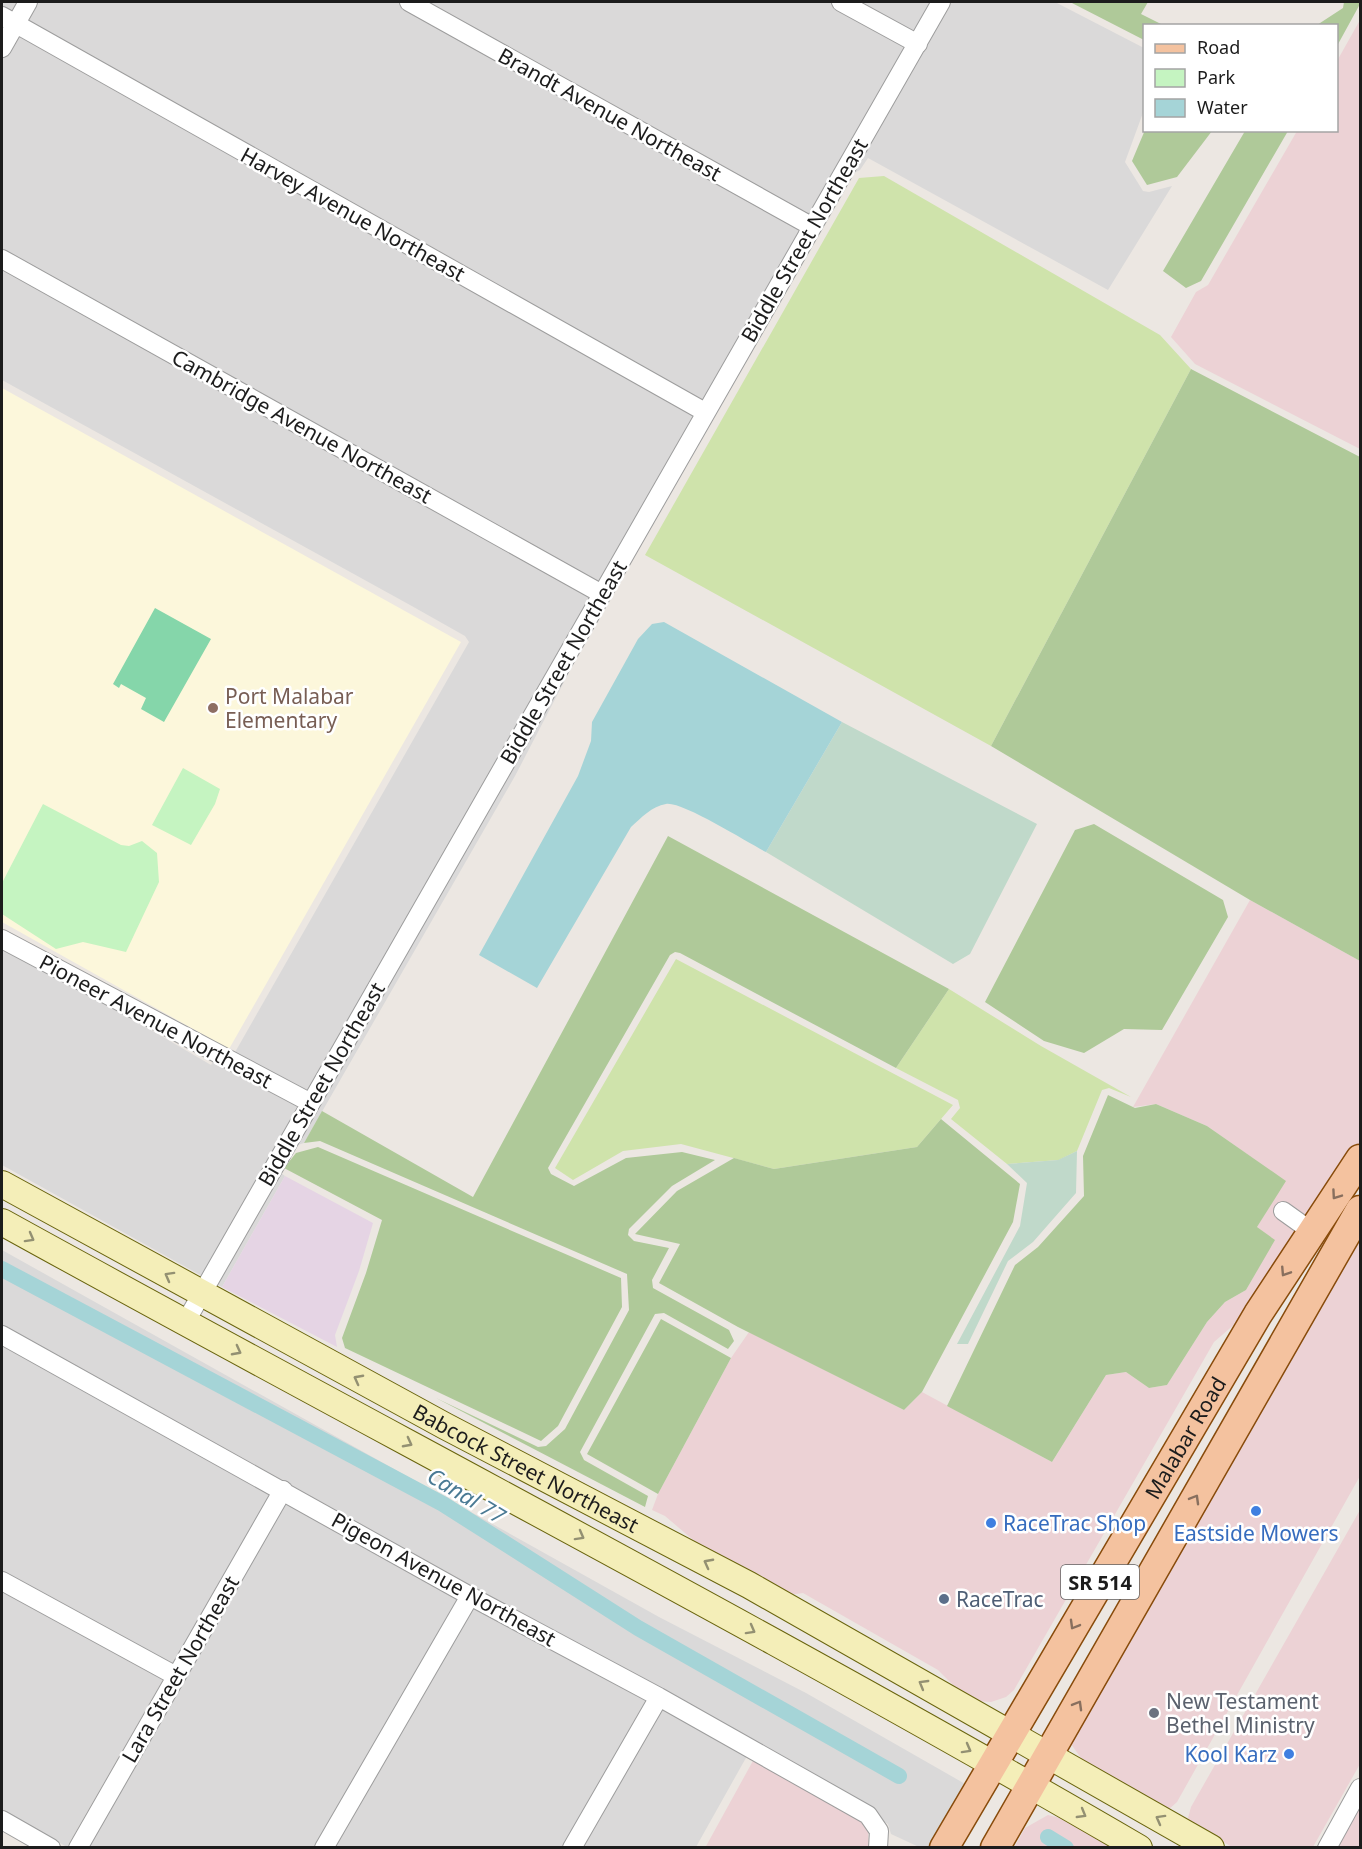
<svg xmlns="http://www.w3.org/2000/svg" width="1362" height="1849" viewBox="0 0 1362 1849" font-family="'Noto Sans',sans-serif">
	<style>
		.residential { fill: #dad9d9 }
		.commercial { fill: #ecd2d5 }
		.industrial { fill: #e5d4e4 }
		.education { fill: #fcf7db }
		.grass { fill: #cfe3ab }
		.forest { fill: #afc999 }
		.wetland { fill: #c0d9ca }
		.park { fill: #c5f4c1 }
		.pitch { fill: #85d6aa }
		.water { fill: #a5d4d7 }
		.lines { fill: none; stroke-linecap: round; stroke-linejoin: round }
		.canal { stroke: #a5d4d7; stroke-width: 16 }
		.minor-casing { stroke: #9d9d9d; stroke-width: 20 }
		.secondary-casing { stroke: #69640d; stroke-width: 28 }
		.primary-casing { stroke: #884b0b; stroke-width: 31 }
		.minor { stroke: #fff; stroke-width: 18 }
		.secondary { stroke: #f4eeb8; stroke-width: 26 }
		.primary { stroke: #f4c29f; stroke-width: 28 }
		.oneway { stroke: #886f5e }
		.oneway2 { stroke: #939072 }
		.education-dot { fill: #8d6e63; stroke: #fff; stroke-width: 2 }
		.shop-dot { fill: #3f7fe0; stroke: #fff; stroke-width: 2 }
		.service-dot { fill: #5c6f8a; stroke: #fff; stroke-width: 2 }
		.worship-dot { fill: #6b7280; stroke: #fff; stroke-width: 2 }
		.labels { text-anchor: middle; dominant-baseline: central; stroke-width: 5; stroke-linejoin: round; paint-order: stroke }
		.shield { fill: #fff; stroke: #606060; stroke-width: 1.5 }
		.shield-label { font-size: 20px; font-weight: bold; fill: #1c1c1c }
		.street-label { font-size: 21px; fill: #1c1c1c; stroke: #fff }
		.education-label { font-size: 21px; fill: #785e54; stroke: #fff; text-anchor: start }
		.shop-label { font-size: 21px; fill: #366cbe; stroke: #fff; text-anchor: start }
		.service-label { font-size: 21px; fill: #4e5e75; stroke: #fff; text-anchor: start }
		.worship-label { font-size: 21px; fill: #5b616d; stroke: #fff; text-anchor: start }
		.water-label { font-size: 22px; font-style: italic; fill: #4a7a94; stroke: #fff }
	</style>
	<rect width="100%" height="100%" fill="#ece7e2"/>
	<path class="residential" d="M2 2H1055L1144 48V110L1125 162 1143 191 1149 192 1172 186 1108 290 868 158 860 170 852 174 625 565 515 776 304 1143 291 1147 278 1171 285 1176 222 1287 2 1165V943L211 1065 219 1051 234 1054 469 642 465 636 410 605 2 380Z
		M2 1250 659 1617 806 1693 967 1785 930 1847H919L891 1834 888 1824 279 1478 2 1326Z
		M2 1344 271 1492 172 1665 2 1572Z
		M287 1501 458 1598 314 1847 88 1848Z
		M2 1590 164 1678 67 1847 2 1811Z
		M474 1607 647 1699 562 1847 335 1848Z
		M663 1708 747 1756 696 1847 583 1848Z"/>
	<path class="commercial" d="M1360 20V449L1195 364 1171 337 1196 292 1208 285 1297 131 1336 130 1337 61Z
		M1250 900 1360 961V1144L1251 1310 1214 1342 1014 1690 1006 1697 991 1702 977 1701 959 1691 938 1670 803 1593 789 1595 698 1544 665 1516 652 1510 658 1494 731 1358 749 1332 904 1410 922 1392 1052 1462 1106 1375 1126 1372 1149 1388 1167 1385 1207 1322 1225 1302 1246 1290 1274 1240 1257 1227 1285 1181 1207 1126 1156 1104 1133 1107Z
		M1360 1219V1476L1177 1802 1167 1811 1086 1765 1071 1744V1732Z
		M1360 1510V1764L1313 1847H1232L1190 1823 1188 1818 1191 1807Z
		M754 1759 861 1820 868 1831 869 1847 705 1848Z
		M1360 1793V1847H1330Z
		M1048 1815 1069 1820 1117 1848H1014L1025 1828Z"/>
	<path class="industrial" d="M285 1176 373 1223 359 1271 335 1335 337 1347 222 1287Z"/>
	<path class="education" d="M2 388 461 642 229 1049 2 922Z"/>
	<path class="grass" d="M884 176 1160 335 1191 369 991 746 645 555 859 178Z
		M676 959 953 1105 917 1147 774 1169 681 1144 623 1151 573 1180 555 1168Z
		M949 989 1041 1046 1131 1097 1109 1088 1102 1090 1077 1151 1059 1160 1007 1164 951 1119 960 1108 958 1100 896 1068Z"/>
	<path class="forest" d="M1070 2H1148L1141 14 1163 25 1144 26V40Z
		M1344 2H1360V4L1337 46 1336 26 1317 25 1343 8Z
		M1145 130H1212V131L1177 177 1147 185 1132 161Z
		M1245 131H1288L1201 281 1186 288 1163 271Z
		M1191 369 1360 457V961L1250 900 991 746Z
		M1094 824 1223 900 1228 917 1162 1030 1124 1029 1084 1053 1044 1041 985 1002 1075 830Z
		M668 836 949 989 896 1068 680 953 675 952 670 955 548 1168 551 1174 574 1186 626 1158 682 1152 715 1160 672 1186 629 1229 628 1235 634 1241 669 1248 652 1280 653 1288 729 1330 734 1341 728 1349 664 1313 655 1314 580 1452 584 1460 648 1496 645 1507 436 1398 538 1447 546 1446 565 1429 629 1310 627 1274 320 1141 304 1143 322 1111 473 1197Z
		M1108 1095 1135 1108 1156 1104 1207 1126 1286 1181 1257 1227 1275 1240 1246 1290 1225 1302 1207 1322 1167 1385 1149 1388 1126 1372 1106 1375 1052 1462 947 1406 1015 1265 1038 1247 1084 1196 1083 1156Z
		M941 1119 1020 1184 1013 1222 922 1392 904 1410 738 1327 659 1283 680 1244 635 1234 677 1191 734 1158 774 1169 917 1147Z
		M318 1147 621 1278 622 1307 558 1426 541 1441 345 1348 342 1338 366 1273 382 1220 284 1168 296 1153Z
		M661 1319 731 1358 658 1494 587 1454Z"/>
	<path class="wetland" d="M842 722 1037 824 970 954 953 964 766 852Z
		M1077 1151 1076 1193 1033 1242 1008 1261 968 1344H957L1020 1226 1027 1183 1007 1164 1058 1160Z"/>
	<path class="park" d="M183 768 220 789 215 804 191 845 152 825Z
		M43 804 121 845 129 846 142 841 157 853 159 882 126 952 83 942 56 949 2 914V883Z"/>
	<path class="pitch" d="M155 608 211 639 164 722 141 709 146 698 121 684 119 688 113 684Z"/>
	<path class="water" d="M664 622 842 722 766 852C748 843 682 801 666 804 652 806 641 818 631 827L537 988 479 955 578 776 591 741 592 722 638 639 652 624Z"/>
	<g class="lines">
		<path class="canal" d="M2 1269 443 1504 638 1628 899 1776
			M1048 1837 1066 1848"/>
		<g class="minor-casing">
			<path id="minor" d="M409 2 811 226
				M841 2 918 44
				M2 16 705 412
				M2 48 28 2
				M2 259 602 594
				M2 939 311 1103
				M1283 1211 1311 1231
				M185 1323 941 2
				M2 1335 470 1596 659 1697 868 1815 879 1831 878 1848
				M2 1581 176 1676
				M2 1820 51 1848
				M78 1848 283 1490
				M324 1848 470 1596
				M572 1848 659 1697
				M1327 1848 1360 1788"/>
		</g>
		<g class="secondary-casing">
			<g id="secondary">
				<path id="s1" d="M2 1184 445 1426 749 1585 1211 1848"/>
				<path d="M2 1222C380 1431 765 1630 1139 1848"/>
			</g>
		</g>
		<g class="primary-casing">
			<g id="primary">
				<path id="s2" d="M944 1848 1258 1314 1360 1159"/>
				<path d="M995 1848 1360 1210"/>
			</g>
		</g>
		<use href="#minor" class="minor"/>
		<use href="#secondary" class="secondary"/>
		<use href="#primary" class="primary"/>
	</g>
	<defs><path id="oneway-chevron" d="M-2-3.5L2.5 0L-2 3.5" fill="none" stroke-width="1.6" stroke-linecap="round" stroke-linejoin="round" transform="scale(1.5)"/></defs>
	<g class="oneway">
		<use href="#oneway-chevron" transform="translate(1336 1195) rotate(125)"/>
		<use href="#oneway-chevron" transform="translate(1285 1272) rotate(123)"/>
		<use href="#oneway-chevron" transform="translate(1195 1499) rotate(-60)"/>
		<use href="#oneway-chevron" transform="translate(1074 1625) rotate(120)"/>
		<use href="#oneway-chevron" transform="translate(1078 1705) rotate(-60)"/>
	</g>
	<g class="oneway2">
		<use href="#oneway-chevron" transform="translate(30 1238) rotate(29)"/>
		<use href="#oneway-chevron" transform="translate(169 1276) rotate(-151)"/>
		<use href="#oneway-chevron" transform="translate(237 1351) rotate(28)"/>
		<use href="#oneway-chevron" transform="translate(358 1379) rotate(-152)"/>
		<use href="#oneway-chevron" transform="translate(408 1443) rotate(28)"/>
		<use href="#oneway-chevron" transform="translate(580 1536) rotate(29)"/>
		<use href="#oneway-chevron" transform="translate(708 1563) rotate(-152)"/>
		<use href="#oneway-chevron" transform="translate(751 1630) rotate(29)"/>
		<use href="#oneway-chevron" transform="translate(923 1684) rotate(-150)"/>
		<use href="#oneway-chevron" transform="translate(967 1749) rotate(29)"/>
		<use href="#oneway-chevron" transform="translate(1082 1814) rotate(30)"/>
		<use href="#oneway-chevron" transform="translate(1160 1819) rotate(-151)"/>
	</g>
	<circle class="education-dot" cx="213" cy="708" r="6"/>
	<g class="shop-dot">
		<circle cx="1256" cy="1511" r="6"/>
		<circle cx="991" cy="1523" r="6"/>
		<circle cx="1289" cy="1754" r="6"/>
	</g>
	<circle class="service-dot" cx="944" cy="1599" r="6"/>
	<circle class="worship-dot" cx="1154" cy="1713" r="6"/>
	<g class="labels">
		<rect class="shield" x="1061" y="1565" width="78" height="34" rx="4.5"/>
		<g class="shield-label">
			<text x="1100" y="1582">SR 514</text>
		</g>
		<g class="street-label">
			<text transform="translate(610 114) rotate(29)">Brandt Avenue Northeast</text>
			<text transform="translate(353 214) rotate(29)">Harvey Avenue Northeast</text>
			<text transform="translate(804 240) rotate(-60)">Biddle Street Northeast</text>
			<text transform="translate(302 426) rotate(29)">Cambridge Avenue Northeast</text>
			<text transform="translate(563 662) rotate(-60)">Biddle Street Northeast</text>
			<text transform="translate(156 1021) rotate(28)">Pioneer Avenue Northeast</text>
			<text transform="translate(321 1084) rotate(-60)">Biddle Street Northeast</text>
			<text stroke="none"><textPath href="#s2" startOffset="476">Malabar Road</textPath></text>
			<text stroke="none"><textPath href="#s1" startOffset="596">Babcock Street Northeast</textPath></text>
			<text transform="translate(444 1579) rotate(29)">Pigeon Avenue Northeast</text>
			<text transform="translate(180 1669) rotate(-60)">Lara Street Northeast</text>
		</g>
		<g class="education-label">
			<text x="225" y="696">Port Malabar<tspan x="225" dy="24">Elementary</tspan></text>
		</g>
		<g class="shop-label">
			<text x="1003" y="1523">RaceTrac Shop</text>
			<text x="1256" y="1533" text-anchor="middle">Eastside Mowers</text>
			<text x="1277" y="1754" text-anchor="end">Kool Karz</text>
		</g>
		<g class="service-label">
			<text x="956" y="1599">RaceTrac</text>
		</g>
		<g class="worship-label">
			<text x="1166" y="1701">New Testament<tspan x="1166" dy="24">Bethel Ministry</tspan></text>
		</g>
		<g class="water-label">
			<text transform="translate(467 1495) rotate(31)">Canal 77</text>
		</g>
	</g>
	<rect width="1362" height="1849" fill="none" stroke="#1c1c1c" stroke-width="6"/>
	<rect x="1143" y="24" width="195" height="108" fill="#ffffff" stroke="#a4a4a4" stroke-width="1.5"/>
	<rect x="1155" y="44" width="30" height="9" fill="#f4c29f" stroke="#a4a4a4" stroke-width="1.5"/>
	<text x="1197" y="54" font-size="18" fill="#1c1c1c">Road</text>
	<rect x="1155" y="69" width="30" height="18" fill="#c5f4c1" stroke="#a4a4a4" stroke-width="1.5"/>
	<text x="1197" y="84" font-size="18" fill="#1c1c1c">Park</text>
	<rect x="1155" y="99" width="30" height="18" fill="#a5d4d7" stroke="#a4a4a4" stroke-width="1.5"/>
	<text x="1197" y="114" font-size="18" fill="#1c1c1c">Water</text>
</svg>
